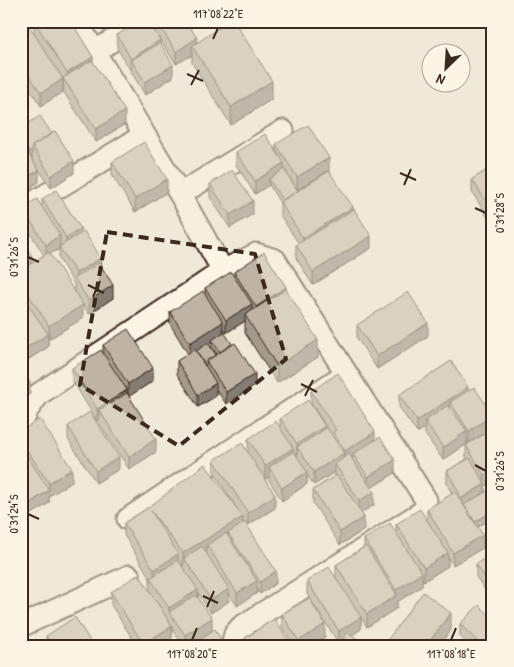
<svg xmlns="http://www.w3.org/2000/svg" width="514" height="667" viewBox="0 0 514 667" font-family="'Patrick Hand',sans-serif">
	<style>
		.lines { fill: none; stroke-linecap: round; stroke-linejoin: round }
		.street-casing { stroke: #3b2a1e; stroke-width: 25 }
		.street { stroke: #fcf5e5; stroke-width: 21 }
		.wall { fill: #a39a8d; stroke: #3b2a1e; fill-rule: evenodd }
		.shaded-wall { fill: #857d73; stroke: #3b2a1e }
		.building { fill: #beb3a4; stroke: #3b2a1e }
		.marked { fill: none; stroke: #3b2a1e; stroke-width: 4; stroke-dasharray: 10 6; stroke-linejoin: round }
		.ticks { fill: none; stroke: #3b2a1e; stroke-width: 2 }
		.neatline { fill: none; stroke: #3b2a1e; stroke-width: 2 }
		.ticks-label { font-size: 12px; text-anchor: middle; fill: #3b2a1e }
	</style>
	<rect width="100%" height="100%" fill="#f0e9d9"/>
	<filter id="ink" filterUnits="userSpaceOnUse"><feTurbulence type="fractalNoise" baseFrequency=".02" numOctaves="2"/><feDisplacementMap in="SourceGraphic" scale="10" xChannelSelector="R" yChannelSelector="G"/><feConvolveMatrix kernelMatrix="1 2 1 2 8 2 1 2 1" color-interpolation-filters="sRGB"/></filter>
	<g filter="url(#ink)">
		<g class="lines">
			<g class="street-casing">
				<path id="street" d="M76 21 180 194 223 271
					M95 51 145 21
					M180 194 283 131
					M21 210 143 136
					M21 425 28 409 39 394 223 271 256 254 275 260 426 500 425 510 241 627 235 634 232 646
					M128 519 335 381
					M21 626 129 576"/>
			</g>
			<use href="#street" class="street"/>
		</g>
		<path class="wall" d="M21 21 34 34V21L93 62 125 124 96 142 63 91V79V92L41 106 21 75Z
			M155 21H186L197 42 272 99 231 125 192 63V55L176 64 155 32Z
			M117 35 160 44 173 77 145 95 117 48Z
			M21 128 74 173 51 188 32 159V157L31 158 39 182 21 193Z
			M276 144 329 170 297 190 284 168V169L298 191 353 210 371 248 313 285 296 258V245L299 244 280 215V203L269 185 255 194 236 165V152H276Z
			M112 162 167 192 135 212 112 175Z
			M493 167V226L472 192V179Z
			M210 184 253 214 230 228 210 197Z
			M42 199 81 233 101 265 113 298 89 314 74 291V284L59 259V249L50 254 83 318 49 339 48 336V347L21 364V239L32 263 44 255 22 220V208L42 206Z
			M234 272 286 289 318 357 277 383 245 333V321L226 333 223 329V333L255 386 226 404 216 389V396L198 407 177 374V361L188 354 170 324V312L205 295V288L234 276ZM212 342V347L217 354 216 355 209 344Z
			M357 325 428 336 377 369 357 338Z
			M103 345 153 381 129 396 156 452 129 469 99 423V420L97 421 72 380V368L103 353Z
			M468 390 493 415V428L477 438H493V494L489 487V484L485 486V492L493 496V518L478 527 483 548 453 565 448 557V566L424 581 422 578V586L397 602V608L367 627 361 617V629L339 644 307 594V581L336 577V565L364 547V539L396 532V524L427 520V509L452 494 447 484V471L467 459 466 457V445L469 443 467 439V444L443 460 425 434V428L417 433 399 407V395Z
			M311 391 375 440 395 473 371 488 374 505 361 513 364 530 340 545 313 503V490L335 476V472L314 485 307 475V484L282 501 269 480V477L265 479 275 508 248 525 243 517V523L276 583 260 594 257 590V593L237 606 229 593V601L211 613 198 593V597L212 631 225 646H183L172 629V638L160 646H137L111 605V592L150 590V578L124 535V523L149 507 241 515 214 472V460L248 452V439L280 427V418L325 430 327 428 311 403Z
			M68 426 119 469 96 483 68 439Z
			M21 431 72 482 49 496V503L24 519 21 515Z
			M493 553V601L476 577V564Z
			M282 614 325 637 311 646H294L282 627Z
			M460 624 493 646H469L460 636Z
			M46 636 93 646H46Z
			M245 638 292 646H245Z"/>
		<path class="shaded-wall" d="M197 38V51L192 46V55L176 64V52Z
			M160 40V53L131 60V71V59Z
			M93 57V69L67 84V73Z
			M173 65V77L145 95V82Z
			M63 79V92L41 106V93Z
			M272 81V99L231 125V107Z
			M30 96V108L21 114V101Z
			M125 111V124L96 142V129Z
			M32 151V157L29 159V152Z
			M329 158V170L297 190V177Z
			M74 161V173L51 188V176Z
			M284 163V176L269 179V185L255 194V181Z
			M39 170V182L21 193V181Z
			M167 179V192L135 212V199Z
			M253 201V214L230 228V215Z
			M353 207V220L303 251V238Z
			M81 229V242L66 251V238Z
			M60 235V248L59 247V249L46 257V245Z
			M371 236V248L313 285V272Z
			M32 256V268L21 275V263Z
			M101 258V270L76 280V273Z
			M113 285V298L89 314V301Z
			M286 287V300L256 319V307Z
			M252 304V316L245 315V321L226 333V320Z
			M83 305V318L49 339V326Z
			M223 322V335L212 340V342L190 356V343Z
			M428 323V336L377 369V356Z
			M48 334V347L21 364V351Z
			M318 340V357L277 383V366Z
			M153 368V381L128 397V384Z
			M255 374V386L226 404V392Z
			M30 382V394L21 400V388Z
			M216 383V396L198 407V395Z
			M468 387V400L450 402V411L425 421V428L417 433V421Z
			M127 390V403L99 410V420L97 421V409Z
			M493 415V428L469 443V431Z
			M325 426V439L297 447V457V444Z
			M467 431V444L443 460V448Z
			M375 432V444L353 454V458L345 463V451Z
			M156 439V452L129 469V457Z
			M293 448V461L269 467V477L265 479V466Z
			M344 453V466L335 464V472L314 485V472Z
			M119 457V469L96 483V471Z
			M395 460V473L368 490V477Z
			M72 469V482L49 496V503L24 519V507L49 491V483Z
			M493 470V482L489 480V484L485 486V497L462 510V498L484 485V475Z
			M307 472V484L282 501V488Z
			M374 492V505L359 514V501Z
			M275 495V508L248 525V513Z
			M493 511V518L474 529V523Z
			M243 517V530L228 533V539L207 545V552L187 563 184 558 183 566V553Z
			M364 517V530L340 545V532Z
			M483 535V548L453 565V553Z
			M448 553V566L424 581V568Z
			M178 554V567L154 583V570Z
			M276 571V583L260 594V582Z
			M422 573V586L397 602V608L367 627V614L396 596V590Z
			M257 581V593L237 606V593Z
			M229 589V601L211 613V600Z
			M198 590V603L169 612V608Z
			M451 613V630L439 646H426Z
			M361 617V629L339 644V631Z
			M212 618V631L188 646H185V635Z
			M325 624V637L311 646H299V641Z
			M172 626V638L160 646H143V644Z"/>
		<path class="building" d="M21 21H26L63 79 41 93 21 63Z
			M34 21H71L93 57 67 73Z
			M139 21H148L160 40 131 59 117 35Z
			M157 21H186L197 38 176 52Z
			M230 21H234L272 81 231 107 192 46Z
			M160 43 173 65 145 82 131 60Z
			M92 60 125 111 96 129 63 78Z
			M21 82 30 96 21 101Z
			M40 116 52 134 32 146V151L29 152 21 140V128Z
			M308 125 329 158 297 177 276 144Z
			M55 131 74 161 51 176 32 146Z
			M265 134 284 163 255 181 236 152Z
			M21 142 39 170 21 181Z
			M144 142 167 179 135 199 112 162Z
			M493 167V213L472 179Z
			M284 169 298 191 282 200 269 179Z
			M232 170 253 201 230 215 210 184Z
			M329 171 353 207 303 238 280 202Z
			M56 190 81 229 66 238 42 199Z
			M37 199 60 235 46 245 22 208Z
			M354 209 371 236 313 272 296 245Z
			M84 231 101 258 76 273 59 247Z
			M21 239 32 256 21 263Z
			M49 252 83 305 49 326 21 283V270Z
			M264 252 286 287 256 307 234 272Z
			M99 263 113 285 89 301 74 278Z
			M231 272 252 304 226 320 205 288Z
			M286 289 318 340 277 366 245 315Z
			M203 291 223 322 190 343 170 312Z
			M408 292 428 323 377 356 357 325Z
			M21 294 48 334 21 351Z
			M128 329 153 368 128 384 103 345Z
			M224 332 232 344 220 352 212 340Z
			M208 343 216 355 206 361V365L205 366 196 351Z
			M235 343 255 374 226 392 206 361Z
			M195 349 216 383 198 395 177 361Z
			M101 350 127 390 97 409 72 368Z
			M451 361 468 387 417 421 399 395Z
			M21 368 30 382 21 388Z
			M338 373 375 432 345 451 333 432 336 430 311 391Z
			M474 387 493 415 469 431 450 402Z
			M127 393 156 439 129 457 99 410Z
			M308 400 325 426 297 444 280 418Z
			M448 405 467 431 443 448 425 421Z
			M90 412 119 457 96 471 68 426Z
			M40 419 72 469 49 483 21 441V431Z
			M276 421 293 448 265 466 248 439Z
			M327 428 344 453 314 472 297 447Z
			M489 431 493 438V470L484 475 466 445Z
			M380 437 395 460 368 477 353 454Z
			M242 443 275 495 248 513 214 460Z
			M21 446 49 490 24 507 21 503Z
			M294 451 307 472 282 488 269 467Z
			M349 454 374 492 359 501 335 464Z
			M470 458 485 484 462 498 447 471Z
			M205 464 243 517 183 553 151 511 178 554 154 570 124 523 149 507Z
			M337 475 364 517 340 532 313 490Z
			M493 478V487L489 480Z
			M489 490 493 496V511L475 522 464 505Z
			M455 492 483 535 453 553 427 509Z
			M420 509 448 553 424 568 396 524Z
			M245 522 276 571 260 582 228 533Z
			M390 523 422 573 396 590 364 539Z
			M226 533 257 581 237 593 207 545Z
			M202 546 229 589 211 600 184 558Z
			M366 546 397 595 367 614 336 565Z
			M493 553V589L476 564Z
			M178 560 198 590 169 608 150 578Z
			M329 567 361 617 339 631 307 581Z
			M139 574 172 626 143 644 111 592Z
			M423 592 451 613 426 646H383Z
			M196 595 212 618 185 635 169 612Z
			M309 598 325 624 299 641 282 614Z
			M479 605 493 619V646H482L460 624Z
			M75 617 93 646H52L46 636Z
			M274 619 292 646H250L245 638Z
			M215 629 225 646H188Z
			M348 632 367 646H338Z"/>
	</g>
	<path d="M0 0H514V667H0ZM107 232 255 254 286 359 179 446 80 385Z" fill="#f0e9d9" fill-opacity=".55" fill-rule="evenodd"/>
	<path class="marked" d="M107 232 255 254 286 359 179 446 80 385Z"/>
	<path class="ticks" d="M213 39 218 28M187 74 203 81M191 85 199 70M400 173 416 180M404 185 411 169M475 208 486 213M28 257 39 262M88 285 104 293M93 297 100 281M301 384 317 392M305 396 313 380M475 465 486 471M28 514 39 519M203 596 218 603M207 607 214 591M192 640 197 628M451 640 456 628"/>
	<rect width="514" height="667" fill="none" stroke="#fcf5e5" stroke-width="55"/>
	<g transform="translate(446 68) rotate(205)"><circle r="24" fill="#fcf5e5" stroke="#afa495"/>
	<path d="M0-4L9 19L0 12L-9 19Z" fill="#3b2a1e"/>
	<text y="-8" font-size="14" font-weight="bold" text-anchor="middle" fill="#3b2a1e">N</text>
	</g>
	<rect x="28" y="28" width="458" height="612" class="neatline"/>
	<g class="ticks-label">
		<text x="218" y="18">117°08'22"E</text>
		<text transform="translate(500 213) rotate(-90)" y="4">0°31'28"S</text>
		<text transform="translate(14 257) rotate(-90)" y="4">0°31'26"S</text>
		<text transform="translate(500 471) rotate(-90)" y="4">0°31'26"S</text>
		<text transform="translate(14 514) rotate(-90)" y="4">0°31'24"S</text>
		<text x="192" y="658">117°08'20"E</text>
		<text x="451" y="658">117°08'18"E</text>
	</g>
</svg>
